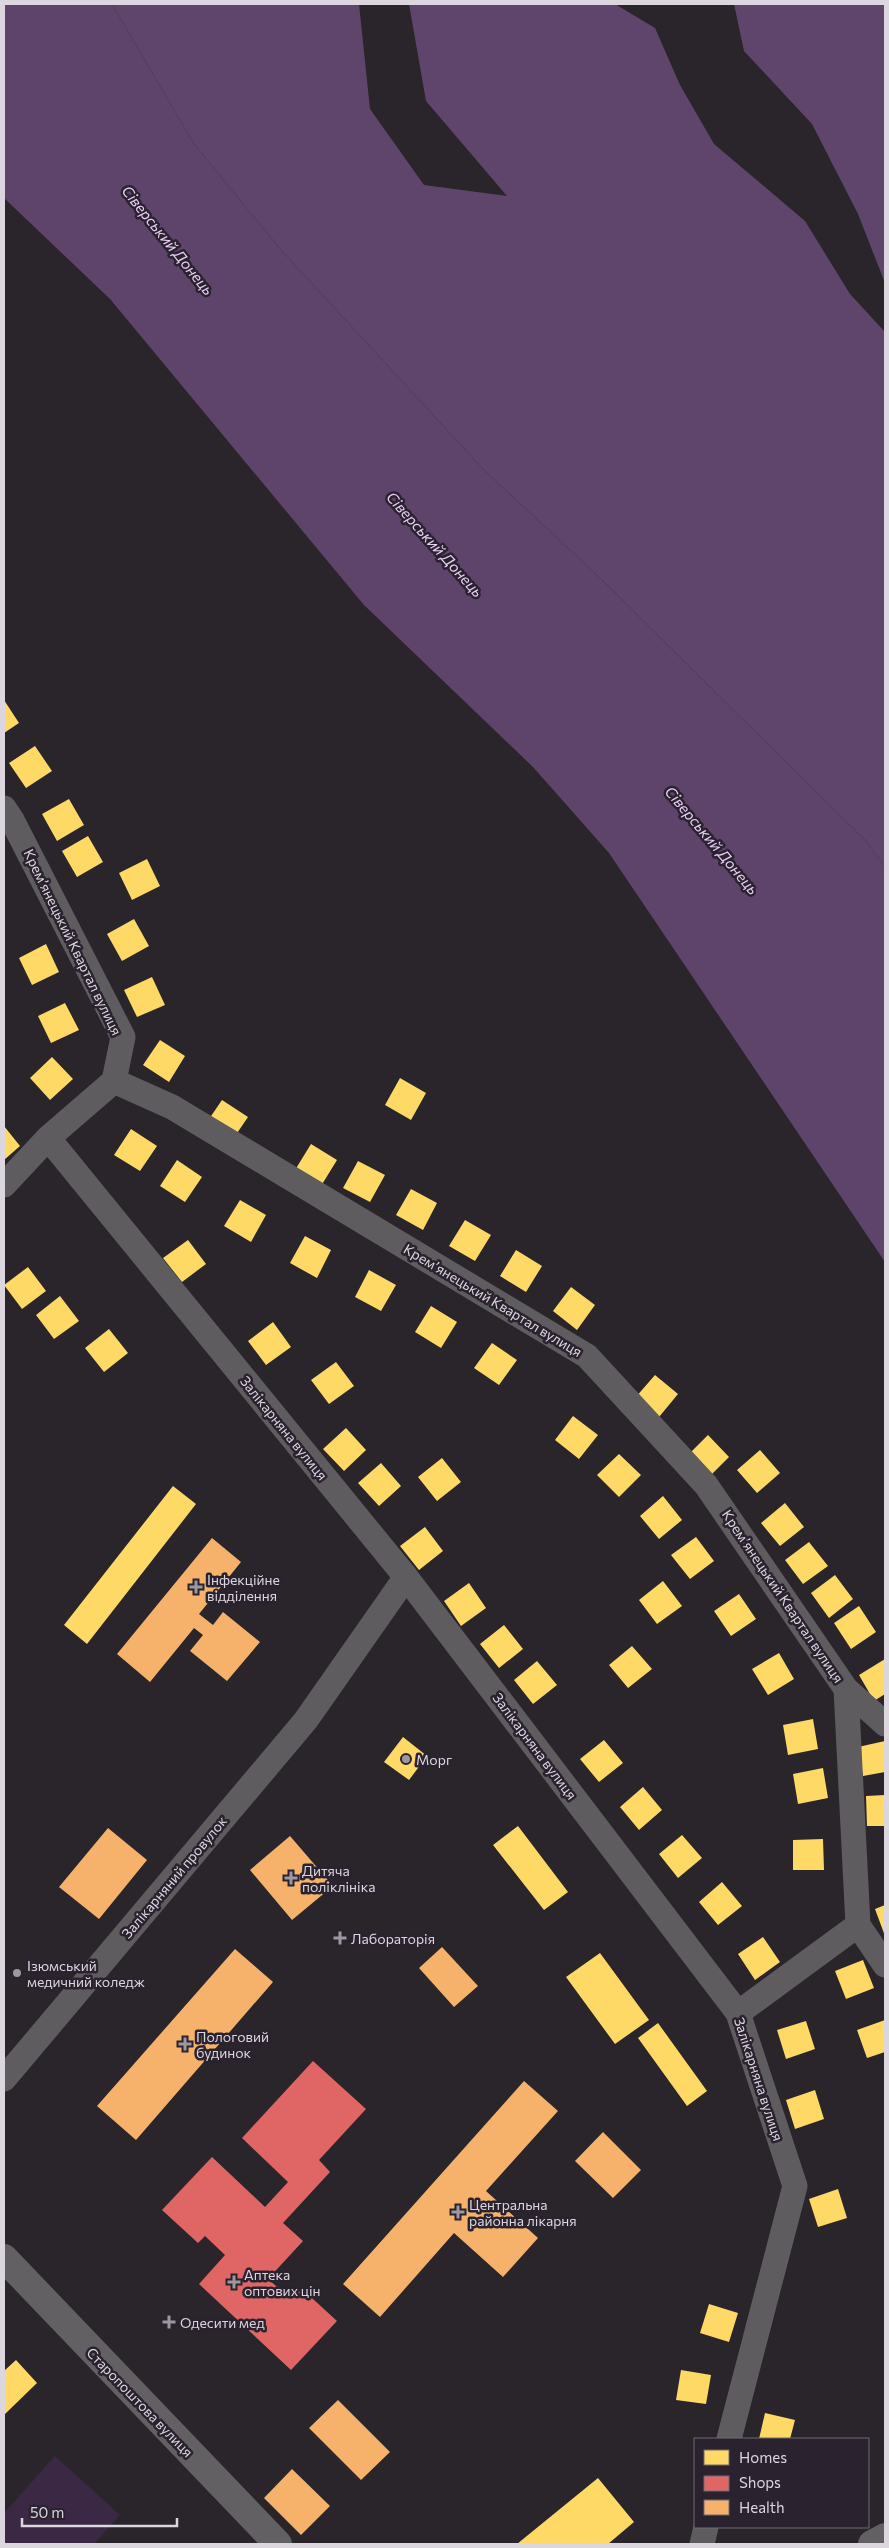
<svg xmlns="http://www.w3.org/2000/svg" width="889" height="2548" viewBox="0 0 889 2548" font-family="Commissioner,sans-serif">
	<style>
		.green { fill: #3b2844 }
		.forest { fill: #5f456c }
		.water { fill: #5e436b }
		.homes { fill: #ffd966 }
		.shops { fill: #e06666 }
		.health { fill: #f6b26b }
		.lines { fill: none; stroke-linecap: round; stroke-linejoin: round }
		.minor { stroke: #5f5c60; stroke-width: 25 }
		.trunk { stroke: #636064; stroke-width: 28 }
		.poi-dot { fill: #9d98a0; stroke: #2a222e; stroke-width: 2 }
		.labels { text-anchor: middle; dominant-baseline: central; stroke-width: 5; stroke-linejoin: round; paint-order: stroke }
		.street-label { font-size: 14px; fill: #dcd6df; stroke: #2a222e }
		.poi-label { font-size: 14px; fill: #dcd6df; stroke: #2a222e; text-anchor: start }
		.water-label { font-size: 15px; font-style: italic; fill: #eacef8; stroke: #2a222e }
	</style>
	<rect width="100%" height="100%" fill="#29252b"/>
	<path class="green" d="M55 2456 120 2515 94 2544H4V2513Z"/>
	<path class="forest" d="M112 4H359L370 109 424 185 507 196 426 101 409 4H615L655 28 680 85 714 144 805 221 850 294 885 332V867L867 842 595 573 485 471 282 251 194 144Z
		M734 4H885V283L858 214 812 124 744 51Z"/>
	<path class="water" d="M4 4H112L194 144 282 251 485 471 595 573 867 842 885 867V1262L609 853 533 767 364 605 110 299 4 198Z"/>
	<path class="homes" d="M4 700 19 723 4 733Z
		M35 746 52 771 26 788 9 763Z
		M69 799 84 825 57 841 42 814Z
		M88 836 103 862 77 877 62 851Z
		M147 859 160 886 132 900 119 873Z
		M134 919 149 946 122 961 107 934Z
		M46 944 59 972 32 985 19 958Z
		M152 977 165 1005 137 1017 124 990Z
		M65 1003 79 1030 51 1043 38 1016Z
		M160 1040 185 1056 169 1082 143 1065Z
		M52 1057 73 1079 50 1100 30 1078Z
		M400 1078 426 1093 411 1120 385 1105Z
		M222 1100 248 1117 231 1142 205 1125Z
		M4 1126 20 1146 4 1160Z
		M131 1129 157 1146 140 1171 114 1155Z
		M311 1144 337 1160 321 1186 295 1170Z
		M177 1160 202 1177 185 1202 160 1186Z
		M358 1161 385 1175 370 1202 343 1188Z
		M411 1189 437 1203 423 1230 396 1215Z
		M240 1200 266 1215 251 1242 224 1226Z
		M465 1220 491 1235 475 1261 449 1246Z
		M305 1236 331 1250 317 1278 290 1263Z
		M188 1240 206 1264 182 1282 163 1258Z
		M516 1250 542 1266 526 1292 500 1276Z
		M28 1267 46 1291 22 1309 4 1285Z
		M369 1270 396 1285 381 1311 355 1297Z
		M571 1287 595 1305 577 1330 553 1311Z
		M60 1296 79 1321 54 1339 36 1315Z
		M431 1306 457 1322 441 1348 415 1332Z
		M273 1322 291 1347 266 1365 248 1341Z
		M109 1329 128 1353 104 1372 85 1348Z
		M492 1343 517 1360 499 1385 474 1368Z
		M336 1362 354 1386 329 1404 311 1380Z
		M655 1375 678 1394 659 1417 635 1398Z
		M573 1416 598 1435 579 1459 555 1440Z
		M346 1428 366 1450 344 1471 323 1449Z
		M708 1435 729 1457 708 1478 686 1457Z
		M760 1450 780 1473 757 1493 737 1470Z
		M619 1454 641 1475 619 1497 597 1475Z
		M442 1458 461 1482 437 1501 418 1477Z
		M381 1463 401 1486 379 1506 358 1483Z
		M173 1486 196 1504 87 1644 64 1625Z
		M663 1496 682 1520 659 1539 640 1516Z
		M785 1503 804 1527 780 1546 761 1523Z
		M425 1527 443 1551 419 1570 400 1546Z
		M696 1537 714 1561 690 1579 671 1555Z
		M809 1542 828 1566 803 1584 785 1560Z
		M835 1575 853 1599 829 1618 811 1593Z
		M663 1581 682 1606 657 1624 639 1600Z
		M469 1583 486 1608 461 1626 444 1601Z
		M739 1594 756 1619 731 1636 714 1611Z
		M859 1606 876 1632 851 1649 834 1623Z
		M504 1625 523 1649 499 1668 480 1644Z
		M632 1646 652 1669 628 1688 609 1665Z
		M779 1653 794 1679 768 1695 752 1669Z
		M885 1659V1694L874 1701 859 1675Z
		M537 1661 557 1685 533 1704 514 1680Z
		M813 1719 818 1749 788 1755 783 1725Z
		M403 1737 427 1756 409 1780 384 1762Z
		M604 1740 623 1763 599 1782 580 1759Z
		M885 1741V1772L863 1776 858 1747Z
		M823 1768 828 1798 798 1804 793 1774Z
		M643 1787 662 1810 639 1830 620 1807Z
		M885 1795V1826H867L866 1796Z
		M518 1826 568 1892 544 1910 493 1845Z
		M682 1835 702 1858 678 1878 659 1854Z
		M823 1839 824 1870H793V1840Z
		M722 1882 742 1906 718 1925 699 1902Z
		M885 1905V1936L875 1909Z
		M763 1937 780 1962 755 1980 738 1954Z
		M600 1953 649 2020 615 2044 566 1977Z
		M863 1960 874 1988 846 1999 835 1971Z
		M885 2020V2052L867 2058 857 2030Z
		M806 2021 815 2049 786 2059 777 2030Z
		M658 2023 707 2091 687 2106 638 2038Z
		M815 2090 824 2119 795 2129 786 2100Z
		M838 2189 847 2218 818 2227 809 2199Z
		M709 2304 738 2313 729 2342 700 2333Z
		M16 2360 37 2383 5 2414 4 2371Z
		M681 2370 711 2375 706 2404 676 2400Z
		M765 2413 795 2420 790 2439H759Z
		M598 2478 634 2522 608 2544H517Z"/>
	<path class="shops" d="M313 2061 366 2109 319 2160 330 2172 283 2223 303 2241 268 2279 291 2299 301 2288 337 2321 291 2370 199 2284 225 2255 205 2236 198 2243 162 2210 212 2157 265 2207 288 2182 242 2138Z"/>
	<path class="health" d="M212 1538 241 1562 199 1614 213 1625 223 1612 260 1642 227 1681 190 1651 203 1635 194 1628 150 1682 117 1654Z
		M108 1828 147 1860 99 1919 59 1887Z
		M290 1836 333 1886 292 1920 250 1870Z
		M442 1947 478 1986 454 2007 419 1968Z
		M235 1949 273 1982 136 2140 97 2106Z
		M524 2081 558 2111 486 2191 538 2238 503 2277 454 2233 380 2317 343 2284Z
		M603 2132 641 2170 613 2198 575 2161Z
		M338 2400 390 2452 361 2480 309 2428Z
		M292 2469 330 2506 301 2535 264 2498Z"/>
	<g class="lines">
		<path class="minor" d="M4 808 12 820 123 1037 114 1081 48 1138 4 1185
			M114 1081 172 1107 587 1356 706 1485 846 1689 858 1925 738 2013
			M48 1138 406 1577 738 2013 795 2186 729 2439
			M846 1689 885 1724
			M858 1925 885 1965
			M4 2079 306 1720 406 1577
			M702 2544 706 2527"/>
		<path class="trunk" d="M4 2258 278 2544
			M872 2544 885 2537"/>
	</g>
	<g class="poi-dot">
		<path d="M193.5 1579.5h5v5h5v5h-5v5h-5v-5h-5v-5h5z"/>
		<circle cx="406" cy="1759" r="5"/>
		<path d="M288.5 1870.5h5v5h5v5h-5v5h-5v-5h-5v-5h5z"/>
		<path d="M337.5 1930.5h5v5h5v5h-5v5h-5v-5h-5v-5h5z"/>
		<circle cx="17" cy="1973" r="5"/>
		<path d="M182.5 2036.5h5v5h5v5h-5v5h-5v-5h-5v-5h5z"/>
		<path d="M455.5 2204.5h5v5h5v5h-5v5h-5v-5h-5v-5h5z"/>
		<path d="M231.5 2274.5h5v5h5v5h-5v5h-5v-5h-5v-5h5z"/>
		<path d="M166.5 2314.5h5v5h5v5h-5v5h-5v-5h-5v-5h5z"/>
	</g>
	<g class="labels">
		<g class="street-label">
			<text transform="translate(73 942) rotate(64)">Крем’янецький Квартал вулиця</text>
			<text transform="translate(493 1300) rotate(31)">Крем’янецький Квартал вулиця</text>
			<text transform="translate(284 1428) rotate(51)">Залікарняна вулиця</text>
			<text transform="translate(783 1596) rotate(56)">Крем’янецький Квартал вулиця</text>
			<text transform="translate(535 1746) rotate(53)">Залікарняна вулиця</text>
			<text transform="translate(174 1877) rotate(-50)">Залікарняний провулок</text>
			<text transform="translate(759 2079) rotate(72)">Залікарняна вулиця</text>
			<text transform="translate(140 2402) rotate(46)">Старопоштова вулиця</text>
		</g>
		<g class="poi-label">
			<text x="207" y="1579">Інфекційне<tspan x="207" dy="16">відділення</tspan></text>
			<text x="416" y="1759">Морг</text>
			<text x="302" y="1870">Дитяча<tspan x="302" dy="16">поліклініка</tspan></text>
			<text x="351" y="1938">Лабораторія</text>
			<text x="27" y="1965">Ізюмський<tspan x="27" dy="16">медичний коледж</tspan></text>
			<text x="196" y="2036">Пологовий<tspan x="196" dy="16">будинок</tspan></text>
			<text x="469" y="2204">Центральна<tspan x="469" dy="16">районна лікарня</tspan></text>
			<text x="244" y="2274">Аптека<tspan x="244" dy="16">оптових цін</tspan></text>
			<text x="180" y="2322">Одесити мед</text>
		</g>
		<g class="water-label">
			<text transform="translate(168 240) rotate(51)">Сіверський Донець</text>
			<text transform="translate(435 544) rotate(48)">Сіверський Донець</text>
			<text transform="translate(712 840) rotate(50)">Сіверський Донець</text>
		</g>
	</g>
	<rect width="889" height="2548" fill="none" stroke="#dcd6df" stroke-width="10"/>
	<rect x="694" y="2438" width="175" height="90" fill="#2a222e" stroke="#716a75"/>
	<rect x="704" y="2450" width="25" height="15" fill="#ffd966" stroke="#716a75"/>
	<text x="739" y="2463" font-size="15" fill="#dcd6df">Homes</text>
	<rect x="704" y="2476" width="25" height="15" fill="#e06666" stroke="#716a75"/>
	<text x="739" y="2488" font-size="15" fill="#dcd6df">Shops</text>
	<rect x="704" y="2500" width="25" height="15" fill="#f6b26b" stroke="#716a75"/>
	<text x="739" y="2513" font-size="15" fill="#dcd6df">Health</text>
	<path d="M22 2518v8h155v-8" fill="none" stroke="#dcd6df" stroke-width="2.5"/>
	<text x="30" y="2518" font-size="15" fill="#dcd6df" stroke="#2a222e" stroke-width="4" paint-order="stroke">50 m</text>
</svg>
